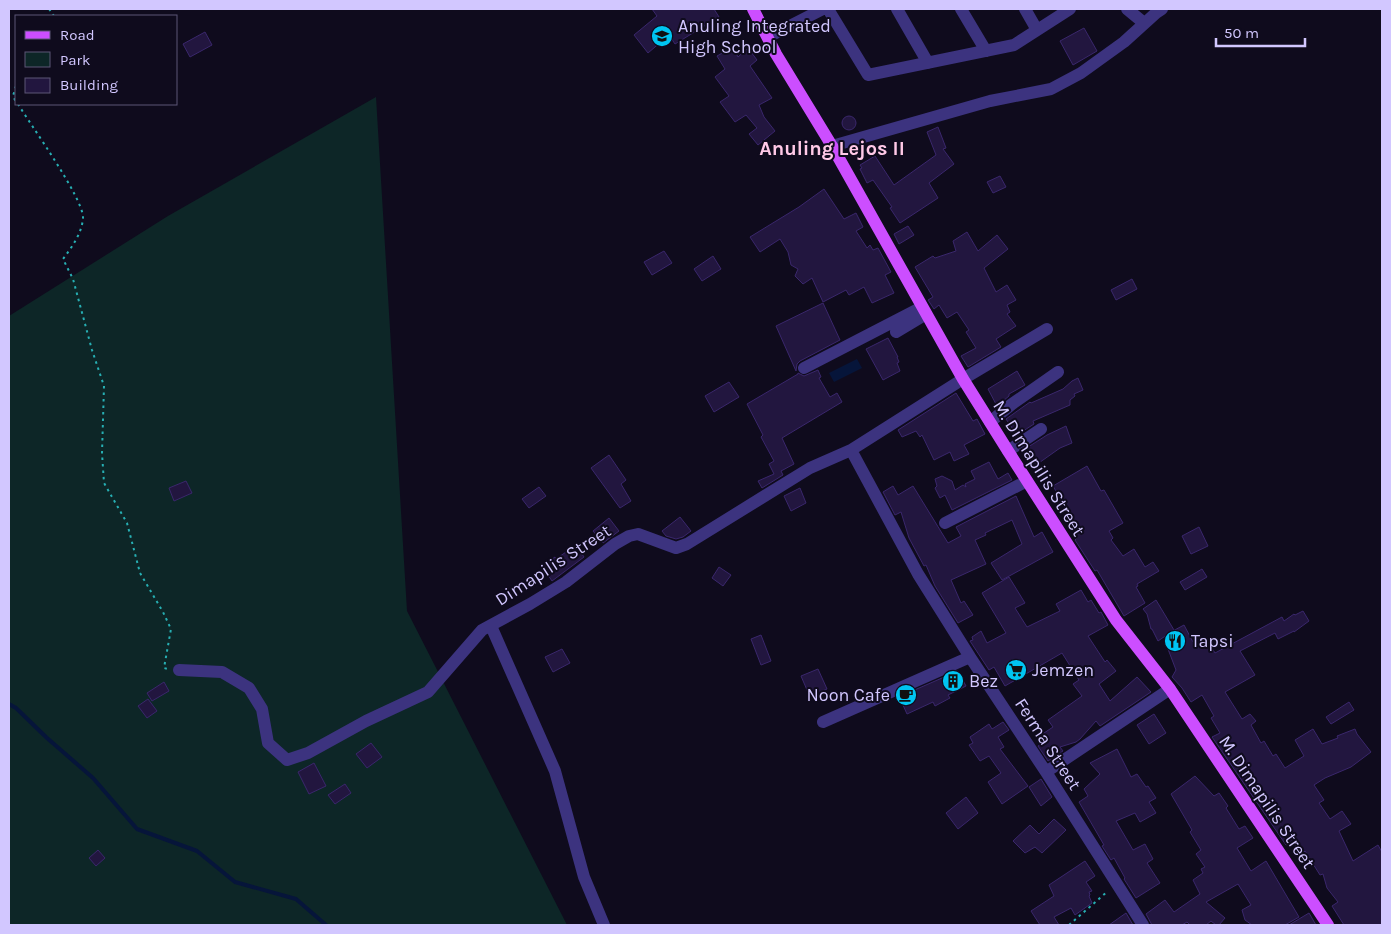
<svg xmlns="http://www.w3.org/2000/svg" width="1391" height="934" viewBox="0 0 1391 934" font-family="Karla,sans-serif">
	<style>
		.green { fill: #0d2627 }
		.water { fill: #06153a }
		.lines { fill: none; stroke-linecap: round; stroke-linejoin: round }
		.stream { stroke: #06153a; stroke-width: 4 }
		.building { fill: #22163f; stroke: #3a276c }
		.path { stroke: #27afb3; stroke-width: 2; stroke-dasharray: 2.5 4; stroke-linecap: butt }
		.minor { stroke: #3c337f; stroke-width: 12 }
		.major { stroke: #cc4eff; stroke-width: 12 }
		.labels { text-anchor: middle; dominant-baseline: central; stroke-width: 4; stroke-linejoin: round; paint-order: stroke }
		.poi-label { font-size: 18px; fill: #d2c7ff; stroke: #0f0b1d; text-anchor: start }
		.street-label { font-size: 18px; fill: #d2c7ff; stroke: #0f0b1d }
		.quarter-label { font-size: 20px; font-weight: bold; fill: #ffc9e7; stroke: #0f0b1d }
	</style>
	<rect width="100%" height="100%" fill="#0f0b1d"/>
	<path class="green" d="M376 97 407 611 567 925H9V316L168 216Z"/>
	<path class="water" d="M857 359 862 368 834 382 829 373Z"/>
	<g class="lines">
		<path class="stream" d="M9 704 16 708 47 738 93 778 137 829 197 851 235 882 296 899 326 925"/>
	</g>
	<path class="building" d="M652 9H714L719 17 675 44 669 35 648 53 634 35 657 16Z
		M1084 28 1097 51 1073 65 1060 41Z
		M205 32 212 45 190 57 183 44Z
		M733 47 738 57 748 48 757 60 750 66 772 98 759 105 764 117 775 131 758 145 749 134 757 128 746 115 735 122 720 102 729 96 715 77 725 69 717 56Z
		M842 123a7 7 0 1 1 14 0a7 7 0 1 1-14 0Z
		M938 127 946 148 943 149 954 164 929 183 938 198 900 223 890 208 892 207 873 180 867 183 860 169 862 168 860 165 875 156 894 185 936 155 927 132Z
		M1000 176 1006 187 993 193 987 182Z
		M824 189 844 219 856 213 863 227 856 231 867 248 870 245 873 250 878 248 891 272 885 275 894 293 872 303 864 287 849 295 846 290 823 302 812 278 803 284 795 276 798 269 791 265 788 252 780 239 760 252 750 237 799 207Z
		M908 226 914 235 899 244 894 234Z
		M967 232 978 251 997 235 1008 249 984 268 996 292 1007 285 1016 300 1007 305 1010 312 1007 314 1016 326 996 339 1001 347 968 367 961 356 976 348 966 332 969 330 957 312 947 318 939 305 934 309 928 300 933 297 915 267 933 256 935 258 956 251 953 241Z
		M664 251 672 263 652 275 644 262Z
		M713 256 721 269 702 281 694 269Z
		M1132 279 1137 289 1116 300 1111 290Z
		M823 303 840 340 800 361 797 364 796 371 776 326Z
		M888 338 898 357H897L899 362 897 363 900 371 883 380 866 349Z
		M818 370 821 377 819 378 830 397 837 393 842 402 782 438 794 464 781 471 783 475 762 488 758 481 774 474 769 464 774 461 761 437 763 435 747 404 798 374V373L804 376Z
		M1017 371 1025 385 1009 394V396L997 406 988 389Z
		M1078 378 1083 390 1074 394 1075 396 1070 400V405L1033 421 1034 424 1017 435 1006 419 1030 402 1031 403 1063 389 1072 381Z
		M729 382 739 397 714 412 705 396Z
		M956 393 973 421 977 419 985 434 964 445 969 454 954 461 950 452 934 460 922 435 920 437 916 431 902 437 898 430Z
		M1066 426 1072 443 1060 448 1036 465 1025 449 1047 435Z
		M609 455 626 480 621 484 631 501 620 508 591 468Z
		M989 462 998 479 1008 473 1012 480 952 510 945 495 940 498 935 488 937 486 935 479 942 476 952 481 955 490 963 485 966 487 965 484 975 479 971 471Z
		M1087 466 1101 491 1104 490 1123 523 1109 531 1113 538 1111 540 1123 556 1134 549 1145 567 1153 562 1159 571 1137 584 1138 586 1136 587 1145 603 1124 616 1097 570 1095 571 1075 540 1077 538 1068 520 1072 519 1053 486Z
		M186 481 192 493 174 501 169 488Z
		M893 486 898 495 913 486 948 543 961 536 956 527 1016 496 1034 537 1042 532 1053 552 1002 580 991 563 1022 544 1012 520 985 533 986 535 975 540 986 564 951 580 961 603 964 601 973 615 958 623 935 586 926 565 924 566 909 538 901 512 895 515 883 492Z
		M539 487 546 496 529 508 522 499Z
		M800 488 806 503 791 511 784 496Z
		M680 517 691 531 683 537 676 539 666 536 662 531Z
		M609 518 619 531 603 543 593 531Z
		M1199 527 1208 546 1191 554 1182 536Z
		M576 545 584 557 552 581 542 566 555 557 556 559Z
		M719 567 731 575 723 586 712 578Z
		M1202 569 1207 577 1185 590 1180 582Z
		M1009 577 1025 603 1015 608 1027 627 1060 611 1056 604 1081 590 1088 602 1091 600 1099 613 1101 612 1108 625 1088 636 1105 662 1107 660 1116 671 1099 684 1110 701 1137 677 1151 692 1100 726 1096 721 1080 739 1076 742 1060 747 1063 751 1048 761 1038 746 1043 743 1038 737 1053 727 1048 720 1082 696 1073 684 1079 680 1062 653 1005 686 994 667 989 670 970 641 973 640 972 637 981 631 987 643 1006 633 982 593Z
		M1156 600 1174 630 1158 641 1152 629H1151L1147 614 1143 609Z
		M1303 611 1309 621 1294 632V631L1278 639 1275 633 1240 651 1255 675 1225 692 1242 719 1250 714 1256 721 1251 725 1261 743 1264 741 1273 756 1276 754 1285 768 1304 756 1295 740 1313 729 1322 744 1338 738 1337 736 1355 729 1357 734 1371 752 1351 767 1325 778 1314 785 1324 800 1319 803 1330 819 1342 811 1351 824 1339 831 1353 861 1378 845 1382 852V925H1344L1332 906 1338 902 1327 888 1323 874 1320 875 1305 851 1304 852 1291 842 1286 845 1212 737 1220 733 1211 718 1214 716 1202 695 1191 702 1182 688 1172 677 1176 670 1168 649 1178 640 1171 632 1184 625 1193 642 1205 637 1215 653 1282 617 1284 621 1294 614 1295 615Z
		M761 635 771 661 761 665 751 639Z
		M562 649 570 663 553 672 545 657Z
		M818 669 827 689 810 697 801 676Z
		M958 671 966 686 948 695 950 698 935 706 933 702 907 714 903 705 914 700 910 692Z
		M164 682 169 691 152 701 147 693Z
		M148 699 157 711 147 718 138 706Z
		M1349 702 1354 710 1331 724 1326 717Z
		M1154 714 1166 733 1149 744 1137 725Z
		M1003 722 1009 730 998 737 1004 747 1000 749 1028 786 1002 804 988 782 1001 773 989 756 980 761 969 745 973 743 970 737 989 724 992 729Z
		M371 743 382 757 367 768 356 754Z
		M1117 749 1131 777 1137 774 1146 787 1148 786 1156 798 1149 802 1156 813 1140 822 1135 813 1116 821 1133 850 1145 844 1153 859 1147 863 1160 883 1136 898 1124 879 1125 878 1114 858 1111 860 1102 846 1104 845 1079 802 1088 796 1084 789 1100 774 1090 763Z
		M314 763 326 786 309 794 298 772Z
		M1195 776 1214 796 1219 793 1228 806 1226 808 1239 829 1245 826 1253 838 1237 848 1251 871 1266 861 1299 917 1285 925H1252L1245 920 1242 910 1251 905 1238 884 1206 902 1225 918 1219 925H1216L1211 921 1206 925H1190L1187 922 1182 925H1152L1146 914 1165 900 1174 912 1200 894 1193 880 1203 873 1201 869 1205 867 1196 854 1201 850 1190 832 1192 830 1171 794Z
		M1041 779 1052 797 1041 806 1029 787Z
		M345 784 351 793 335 804 328 795Z
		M966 797 978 813 958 829 946 813Z
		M1054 819 1066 830 1042 853 1035 847 1025 853 1013 841 1030 825 1039 834Z
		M98 850 105 858 96 866 89 858Z
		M1085 861 1095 876 1086 882 1092 891 1089 892 1090 895 1089 896 1092 903 1075 915 1071 908 1054 917 1059 925H1040L1031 911 1054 896 1049 885Z
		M1126 913 1133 925H1109Z
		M1309 913 1316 925H1289Z"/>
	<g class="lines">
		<path class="path" d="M49 9 54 16
			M16 86 13 96 16 102
			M18 104C30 124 84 199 83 218 82 233 72 247 63 259L73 279 92 350 104 386 102 453 104 483 127 523 140 573 163 612 171 629 164 668 168 669
			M1069 925 1108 891"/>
		<path class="minor" d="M828 9 868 75 1014 45 1070 9
			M897 9 928 63
			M961 9 986 51
			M1025 9 1037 30
			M1127 9 1144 23
			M768 37 823 9
			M832 146 990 101 1051 89 1081 73 1124 42 1156 13 1162 9
			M896 332 926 314
			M804 368 922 307
			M990 422 1012 404 1058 372
			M851 450 918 574 970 657 1046 772 1143 925
			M1008 451 1041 429
			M945 523 1027 481
			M491 626 555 771 584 877 604 925
			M179 670 222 672 249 688 262 709 268 743 287 760 308 753 366 721 428 692 482 630 530 604 566 582 615 544 629 536 638 534 676 548 687 544 810 468 851 450 963 379 1047 329
			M823 722 970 657
			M1046 772 1170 689"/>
		<path class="major" d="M753 9 776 54 832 146 963 379 1008 451 1116 620 1170 689 1328 925"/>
	</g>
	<defs>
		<g id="school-disc" transform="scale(1.125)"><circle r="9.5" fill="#00c5f2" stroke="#0f0b1d"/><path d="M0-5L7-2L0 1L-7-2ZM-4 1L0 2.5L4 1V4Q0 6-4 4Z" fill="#111"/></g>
		<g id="restaurant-disc" transform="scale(1.125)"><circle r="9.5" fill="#00c5f2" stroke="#0f0b1d"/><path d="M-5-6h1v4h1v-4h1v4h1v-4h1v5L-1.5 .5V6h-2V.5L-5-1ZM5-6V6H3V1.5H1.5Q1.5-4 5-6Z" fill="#111"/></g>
		<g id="supermarket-disc" transform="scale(1.125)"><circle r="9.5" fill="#00c5f2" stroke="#0f0b1d"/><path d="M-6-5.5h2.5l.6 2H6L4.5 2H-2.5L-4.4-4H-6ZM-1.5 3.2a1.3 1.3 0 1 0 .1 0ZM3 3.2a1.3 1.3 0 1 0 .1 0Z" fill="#111"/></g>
		<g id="building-disc" transform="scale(1.125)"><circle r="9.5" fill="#00c5f2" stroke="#0f0b1d"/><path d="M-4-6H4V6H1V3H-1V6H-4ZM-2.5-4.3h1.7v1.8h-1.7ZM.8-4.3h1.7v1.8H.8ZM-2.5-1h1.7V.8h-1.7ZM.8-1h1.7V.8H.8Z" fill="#111"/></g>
		<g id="cafe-disc" transform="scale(1.125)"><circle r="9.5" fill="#00c5f2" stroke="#0f0b1d"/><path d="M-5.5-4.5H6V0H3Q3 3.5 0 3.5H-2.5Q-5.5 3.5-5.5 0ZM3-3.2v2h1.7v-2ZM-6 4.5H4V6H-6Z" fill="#111"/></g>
	</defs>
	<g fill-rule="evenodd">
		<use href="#school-disc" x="662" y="36"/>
		<use href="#restaurant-disc" x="1175" y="641"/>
		<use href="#supermarket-disc" x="1016" y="670"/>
		<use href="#building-disc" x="953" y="681"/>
		<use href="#cafe-disc" x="906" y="695"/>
	</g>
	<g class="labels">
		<g class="poi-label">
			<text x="678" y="26">Anuling Integrated<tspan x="678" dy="21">High School</tspan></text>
			<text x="1191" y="641">Tapsi</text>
			<text x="1032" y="670">Jemzen</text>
			<text x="969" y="681">Bez</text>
			<text x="890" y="695" text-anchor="end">Noon Cafe</text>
		</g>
		<g class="street-label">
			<text transform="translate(1039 468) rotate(58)">M. Dimapilis Street</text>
			<text transform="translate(553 565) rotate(-33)">Dimapilis Street</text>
			<text transform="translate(1048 744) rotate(57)">Ferma Street</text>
			<text transform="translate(1267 802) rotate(56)">M. Dimapilis Street</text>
		</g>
		<g class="quarter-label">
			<text x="832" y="148">Anuling Lejos II</text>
		</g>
	</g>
	<rect width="1391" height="934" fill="none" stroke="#d2c7ff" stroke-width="20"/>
	<rect x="15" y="15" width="162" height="90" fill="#0f0b1d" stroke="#5d5677"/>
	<rect x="25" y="31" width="25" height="8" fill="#cc4eff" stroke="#5d5677"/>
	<text x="60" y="40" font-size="15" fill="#d2c7ff">Road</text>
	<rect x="25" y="52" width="25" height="15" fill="#0d2627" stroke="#5d5677"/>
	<text x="60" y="65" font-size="15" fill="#d2c7ff">Park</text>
	<rect x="25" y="78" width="25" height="15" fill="#22163f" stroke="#5d5677"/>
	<text x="60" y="90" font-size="15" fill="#d2c7ff">Building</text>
	<path d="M1216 38v8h89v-8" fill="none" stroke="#d2c7ff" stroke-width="2.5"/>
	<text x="1224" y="38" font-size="15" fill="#d2c7ff" stroke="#0f0b1d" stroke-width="4" paint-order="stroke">50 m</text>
</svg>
